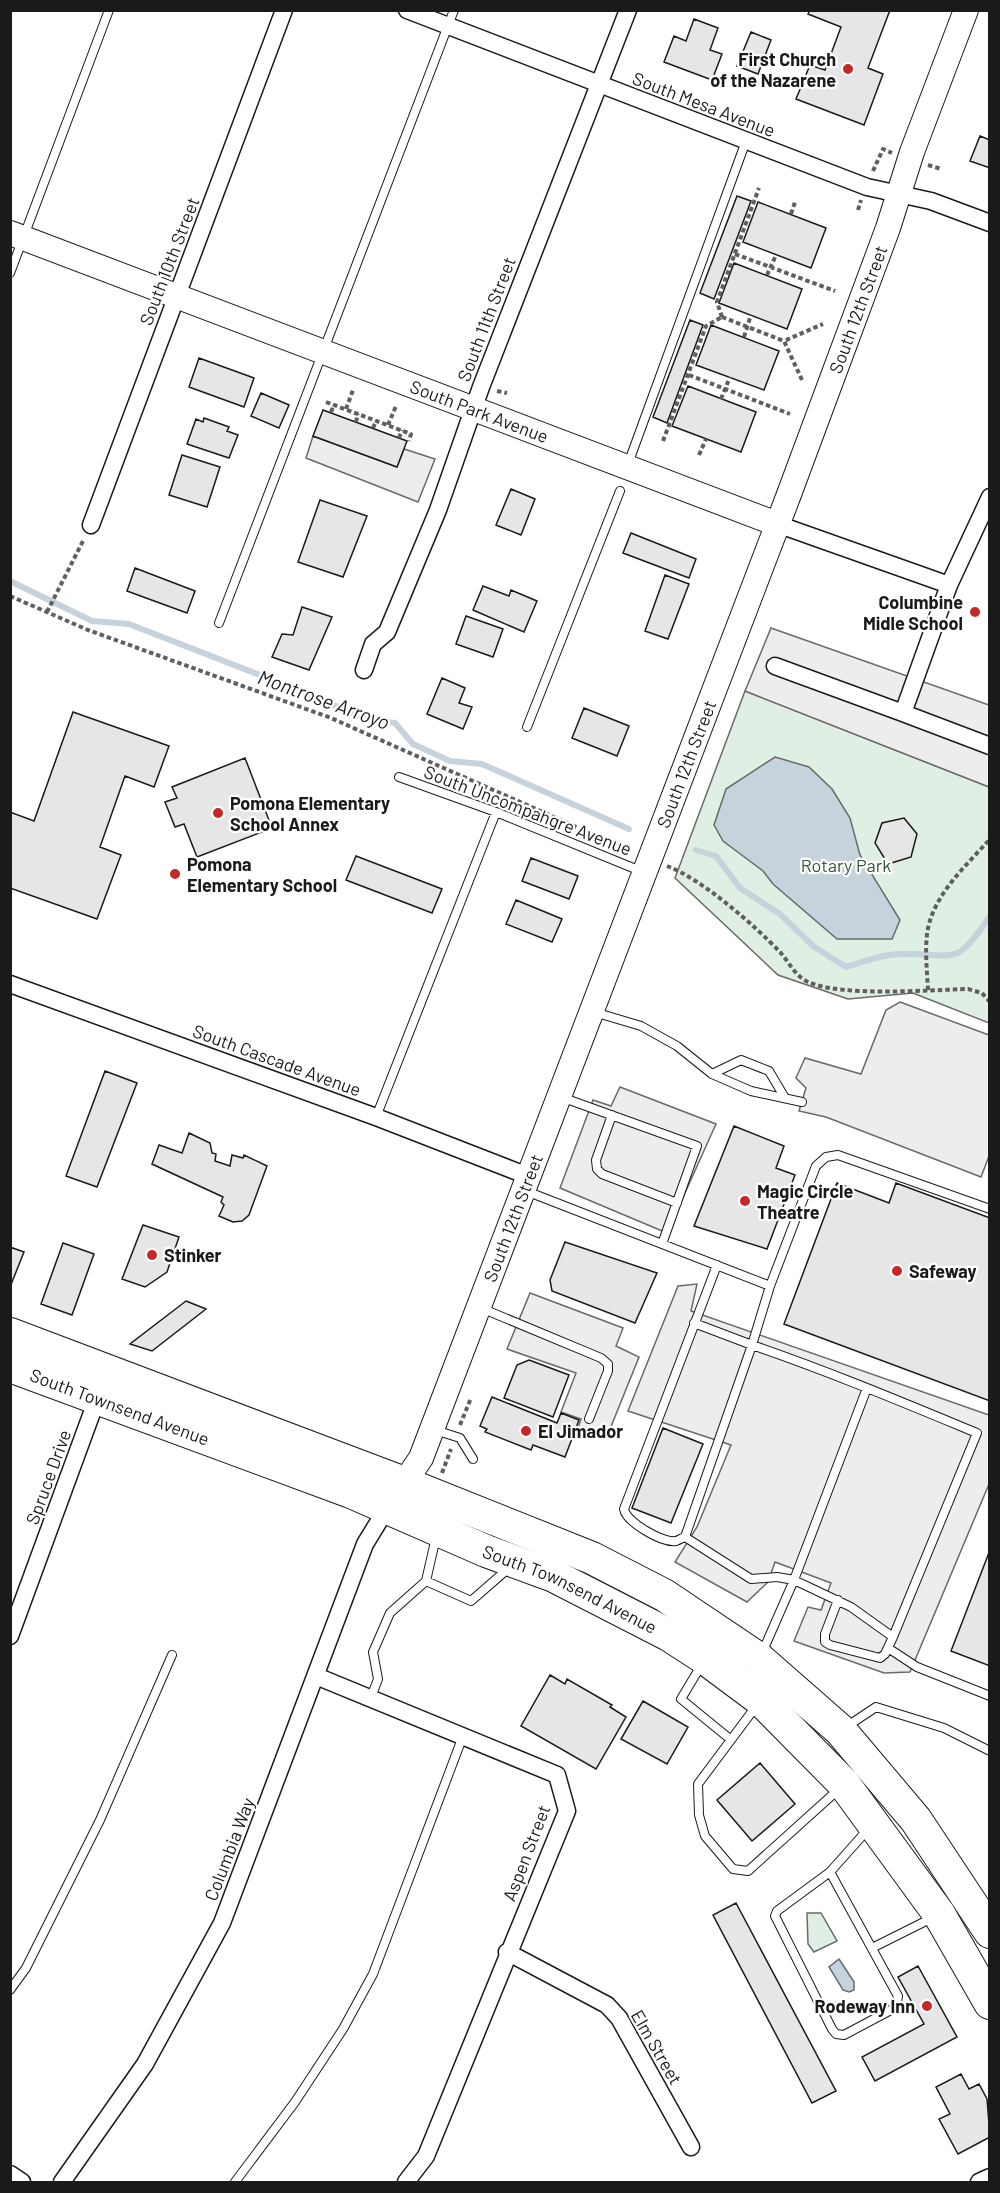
<svg xmlns="http://www.w3.org/2000/svg" width="1000" height="2193" viewBox="0 0 1000 2193" font-family="Barlow,sans-serif">
	<style>
		.green { fill: #e0efe3; stroke: #6a6a6a; stroke-width: 1.5 }
		.parking { fill: #ededed; stroke: #6a6a6a; stroke-width: 1.5 }
		.water { fill: #c6d2dc; stroke: #6a6a6a; stroke-width: 1.5 }
		.lines { fill: none; stroke-linecap: round; stroke-linejoin: round }
		.stream { stroke: #c6d2dc; stroke-width: 6 }
		.building { fill: #e6e6e6; stroke: #1a1a1a; stroke-width: 1.5 }
		.lane-casing { stroke: #1a1a1a; stroke-width: 10 }
		.street-casing { stroke: #1a1a1a; stroke-width: 19 }
		.secondary-casing { stroke: #1a1a1a; stroke-width: 26 }
		.highway-casing { stroke: #1a1a1a; stroke-width: 34 }
		.path { stroke: #5f5f5f; stroke-width: 4; stroke-dasharray: 4.5 3; stroke-linecap: butt }
		.lane { stroke: #fff; stroke-width: 8 }
		.street { stroke: #fff; stroke-width: 16 }
		.secondary { stroke: #fff; stroke-width: 24 }
		.highway { stroke: #fff; stroke-width: 32 }
		.poi-dot { fill: #c62828; stroke: #fff; stroke-width: 2 }
		.labels { text-anchor: middle; dominant-baseline: central; stroke-width: 4.5; stroke-linejoin: round; paint-order: stroke }
		.poi-label { font-size: 18px; font-weight: bold; fill: #1a1a1a; stroke: #fff; text-anchor: start }
		.street-label { font-size: 18px; fill: #1a1a1a; stroke: #fff }
		.park-label { font-size: 18px; fill: #2b5a34; stroke: #fff }
		.water-label { font-size: 20px; font-style: italic; fill: #1a1a1a; stroke: #fff }
	</style>
	<rect width="100%" height="100%" fill="#fff"/>
	<path class="green" d="M745 691 989 787V1023L913 993 848 999 778 975 675 878Z
		M807 1913H821L837 1941 814 1952 808 1944Z"/>
	<path class="parking" d="M313 436 397 467 404 449 435 459 418 502 306 458Z
		M771 628 989 705V787L745 691Z
		M900 1002 989 1035V1156L981 1177 826 1117 799 1111 806 1088 796 1078 805 1058 861 1074 886 1010Z
		M620 1087 716 1124 667 1233 560 1188 593 1100 611 1106Z
		M697 1284 691 1311 989 1415V1484L910 1672 884 1673 794 1641 808 1607 821 1610 831 1583 775 1562 768 1582 747 1602 675 1562 697 1527 731 1445 628 1411 678 1286Z
		M530 1293 623 1328 616 1346 639 1357 606 1439 578 1428 581 1419 561 1412 576 1373 507 1349Z"/>
	<path class="water" d="M775 757 809 767 832 789 850 818 860 855 900 920 892 939H837L773 884 763 871 723 841 714 825 726 789Z
		M839 1959 854 1982V1990L849 1992 843 1990 829 1967Z"/>
	<g class="lines">
		<path class="stream" d="M10 581 92 621 129 624 301 691 368 720 395 723 413 744 450 761 482 764 629 829
			M696 850 716 856 740 888 780 914 813 946 846 967C863 962 883 954 901 954 958 953 954 969 990 916"/>
	</g>
	<path class="building" d="M810 10H890L868 68 883 74 864 125 796 99 810 65 825 70 841 27 808 14Z
		M694 19 718 28 710 50 722 54 712 80 664 62 674 36 686 41Z
		M751 32 771 40 758 74 737 66Z
		M980 136 990 140V168L970 161Z
		M737 196 751 201 714 299 700 293Z
		M758 202 826 228 811 268 743 242Z
		M734 263 802 289 787 329 719 303Z
		M690 320 703 325 667 423 653 417Z
		M711 325 779 351 764 390 696 365Z
		M199 358 254 378 244 407 189 387Z
		M688 386 756 412 741 452 672 426Z
		M261 393 289 405 279 428 251 416Z
		M323 410 407 441 397 467 313 436Z
		M204 418 229 427 227 431 238 435 229 458 187 444 196 419 203 422Z
		M182 455 220 467 207 507 169 495Z
		M511 489 535 499 521 535 496 525Z
		M320 500 367 516 343 577 298 562Z
		M631 533 696 559 689 578 623 553Z
		M135 568 195 591 187 613 127 591Z
		M665 575 689 584 668 639 645 631Z
		M483 586 509 596 511 590 537 601 524 632 473 610Z
		M302 607 332 617 309 670 272 657 282 634 293 635Z
		M466 616 503 629 493 657 456 644Z
		M442 678 465 688 459 703 472 707 463 729 427 714Z
		M584 708 629 726 617 756 572 738Z
		M73 712 169 746 154 787 125 776 100 847 121 855 97 919 10 888V812L34 821Z
		M245 758 272 828 197 857 184 824 175 827 165 802 177 798 172 787Z
		M904 818 917 834 911 857 888 864 875 843 882 823Z
		M356 856 442 889 432 913 346 880Z
		M531 858 578 876 569 899 522 881Z
		M516 900 562 919 552 942 506 924Z
		M105 1071 137 1083 97 1187 66 1176Z
		M734 1126 784 1146 776 1168 795 1175 767 1249 694 1226Z
		M189 1133 210 1143 212 1153 216 1154 215 1161 230 1166 232 1155 243 1158 244 1155 267 1166 249 1215 242 1221 233 1222 219 1216 224 1205 221 1202 223 1197 152 1164 159 1145 182 1153Z
		M837 1183 889 1203 896 1183 990 1218V1401L784 1324Z
		M143 1225 179 1237 167 1272 145 1287 122 1279Z
		M565 1242 657 1273 635 1323 552 1291 550 1280Z
		M63 1243 94 1254 72 1315 41 1304Z
		M10 1247 24 1252 10 1287Z
		M186 1301 206 1309 152 1351 130 1344Z
		M529 1360 569 1375 553 1417 504 1398 517 1365Z
		M492 1397 557 1423 561 1413 579 1420 565 1457 533 1445 531 1450 485 1432 487 1429 480 1426Z
		M663 1428 703 1444 671 1523 632 1508Z
		M990 1550V1666L951 1651Z
		M550 1675 565 1684 567 1679 612 1705 610 1707 626 1717 596 1769 521 1726Z
		M643 1701 688 1727 667 1764 621 1739Z
		M760 1763 795 1804 752 1841 717 1800Z
		M736 1903 836 2091 812 2103 713 1915Z
		M918 1966 957 2037 875 2081 862 2057 924 2024 898 1977Z
		M961 2074 969 2089 979 2084 987 2099 990 2137 958 2154 939 2119 950 2114 936 2087Z"/>
	<g class="lines">
		<g class="lane-casing">
			<path id="lane" d="M10 273 109 10
				M628 464 746 141
				M219 623 454 10
				M527 727 620 491
				M399 777 496 812 643 872
				M594 1012 641 1026 677 1046 712 1074 751 1091 802 1102
				M712 1074 741 1060 769 1071 785 1098
				M561 1097 697 1146 662 1244
				M612 1115 596 1160 597 1169 602 1174 677 1203
				M376 1117 496 812
				M526 1191 770 1286
				M481 1308 601 1358 608 1364V1371L589 1419
				M694 1323 752 1345 770 1286 816 1166 826 1157 838 1155 990 1209
				M435 1430 460 1438 473 1459
				M436 1537 426 1581 471 1601 510 1567
				M685 1537C682 1538 679 1540 676 1541 662 1543 626 1522 624 1509L717 1265
				M838 1600 825 1634V1642L830 1645 880 1658 885 1654 893 1637
				M888 1648 917 1667 990 1696
				M762 1653 794 1580 851 1607 893 1637 977 1433C902 1402 828 1371 752 1345L685 1537 751 1579 777 1577 794 1580 867 1388
				M702 1664 681 1699 730 1739
				M370 1700 378 1679 373 1652 390 1613 426 1581
				M757 1705 698 1784 699 1815 705 1836 733 1869 748 1871 839 1789
				M846 1727 876 1707 944 1728 990 1751
				M830 1872 898 1996 897 2003 891 2010 844 2035 836 2034 832 2029 775 1916 777 1911 830 1872 870 1827
				M872 1948 934 1917
				M10 1990 26 1968 100 1820 172 1655
				M235 2182 295 2102 343 2029 373 1974 463 1736"/>
		</g>
		<g class="street-casing">
			<path id="street" d="M407 10 867 187 931 201 990 223
				M777 524 949 585
				M91 525 284 10
				M775 666 903 713 949 585 990 497
				M364 670 373 644 387 632 438 510 481 387 628 10
				M903 713 990 746
				M10 984 376 1117 528 1176
				M10 1636 97 1399
				M316 1676 557 1775 567 1811 426 2156 406 2182
				M507 1952 607 2005 619 2018 691 2147
				M10 2174 22 2182
				M62 2182 145 2064 222 1923 365 1544 387 1508
				M979 2182 990 2177"/>
		</g>
		<g class="secondary-casing">
			<g id="secondary">
				<path id="s1" d="M10 233 777 524"/>
				<path id="s2" d="M395 1496 421 1458 788 497 888 228 912 152 966 10"/>
			</g>
		</g>
		<g class="highway-casing">
			<g id="highway">
				<path d="M10 1334 404 1483 592 1558 664 1595 759 1659 840 1730 916 1820 990 1932"/>
				<path id="s3" d="M10 1366 351 1492 486 1551 554 1576 669 1635 706 1659 761 1700 844 1784 939 1914 990 2003"/>
			</g>
		</g>
		<path class="path" d="M928 165 941 169
			M873 171 883 149 892 153
			M858 210 861 200
			M791 214 795 202
			M735 254 835 291
			M767 275 776 255
			M722 317 717 302 759 188
			M722 317 784 341
			M744 337 751 315
			M689 375 790 414
			M802 380 784 341 823 324
			M497 391 507 393
			M721 399 730 377
			M326 402 411 434 409 441
			M346 409 353 390
			M331 412 334 405
			M356 422 358 414
			M388 425 396 406
			M373 428 376 421
			M399 438 402 430
			M663 441 706 326 722 317
			M699 455 706 439
			M10 596 88 630 331 718 608 841
			M47 612 84 539
			M667 866C702 879 754 925 780 952 789 962 795 976 808 982 841 997 930 990 968 989L982 993 990 1002
			M928 990C927 972 925 952 927 934 932 896 965 867 990 839
			M460 1425 471 1398
			M442 1473 451 1449"/>
		<use href="#lane" class="lane"/>
		<use href="#street" class="street"/>
		<use href="#secondary" class="secondary"/>
		<use href="#highway" class="highway"/>
	</g>
	<g class="poi-dot">
		<circle cx="848" cy="69" r="6"/>
		<circle cx="975" cy="612" r="6"/>
		<circle cx="218" cy="813" r="6"/>
		<circle cx="175" cy="874" r="6"/>
		<circle cx="745" cy="1201" r="6"/>
		<circle cx="152" cy="1255" r="6"/>
		<circle cx="897" cy="1271" r="6"/>
		<circle cx="526" cy="1431" r="6"/>
		<circle cx="927" cy="2006" r="6"/>
	</g>
	<g class="labels">
		<g class="poi-label">
			<text x="836" y="59" text-anchor="end">First Church<tspan x="836" dy="21">of the Nazarene</tspan></text>
			<text x="963" y="602" text-anchor="end">Columbine<tspan x="963" dy="21">Midle School</tspan></text>
			<text x="230" y="803">Pomona Elementary<tspan x="230" dy="21">School Annex</tspan></text>
			<text x="187" y="864">Pomona<tspan x="187" dy="21">Elementary School</tspan></text>
			<text x="757" y="1191">Magic Circle<tspan x="757" dy="21">Theatre</tspan></text>
			<text x="164" y="1255">Stinker</text>
			<text x="909" y="1271">Safeway</text>
			<text x="538" y="1431">El Jimador</text>
			<text x="915" y="2006" text-anchor="end">Rodeway Inn</text>
		</g>
		<g class="street-label">
			<text transform="translate(704 104) rotate(21)">South Mesa Avenue</text>
			<text transform="translate(169 261) rotate(-69)">South 10th Street</text>
			<text stroke="none"><textPath href="#s2" startOffset="1275">South 12th Street</textPath></text>
			<text transform="translate(486 319) rotate(-69)">South 11th Street</text>
			<text stroke="none"><textPath href="#s1" startOffset="502">South Park Avenue</textPath></text>
			<text stroke="none"><textPath href="#s2" startOffset="789">South 12th Street</textPath></text>
			<text transform="translate(528 810) rotate(21)">South Uncompahgre Avenue</text>
			<text transform="translate(277 1060) rotate(20)">South Cascade Avenue</text>
			<text stroke="none"><textPath href="#s2" startOffset="303">South 12th Street</textPath></text>
			<text stroke="none"><textPath href="#s3" startOffset="117">South Townsend Avenue</textPath></text>
			<text transform="translate(48 1477) rotate(-70)">Spruce Drive</text>
			<text stroke="none"><textPath href="#s3" startOffset="603">South Townsend Avenue</textPath></text>
			<text transform="translate(229 1849) rotate(-69)">Columbia Way</text>
			<text transform="translate(526 1853) rotate(-69)">Aspen Street</text>
			<text transform="translate(657 2047) rotate(60)">Elm Street</text>
		</g>
		<g class="park-label">
			<text x="846" y="865">Rotary Park</text>
		</g>
		<g class="water-label">
			<text transform="translate(324 699) rotate(20)">Montrose Arroyo</text>
		</g>
	</g>
	<rect width="1000" height="2193" fill="none" stroke="#1a1a1a" stroke-width="24"/>
</svg>
